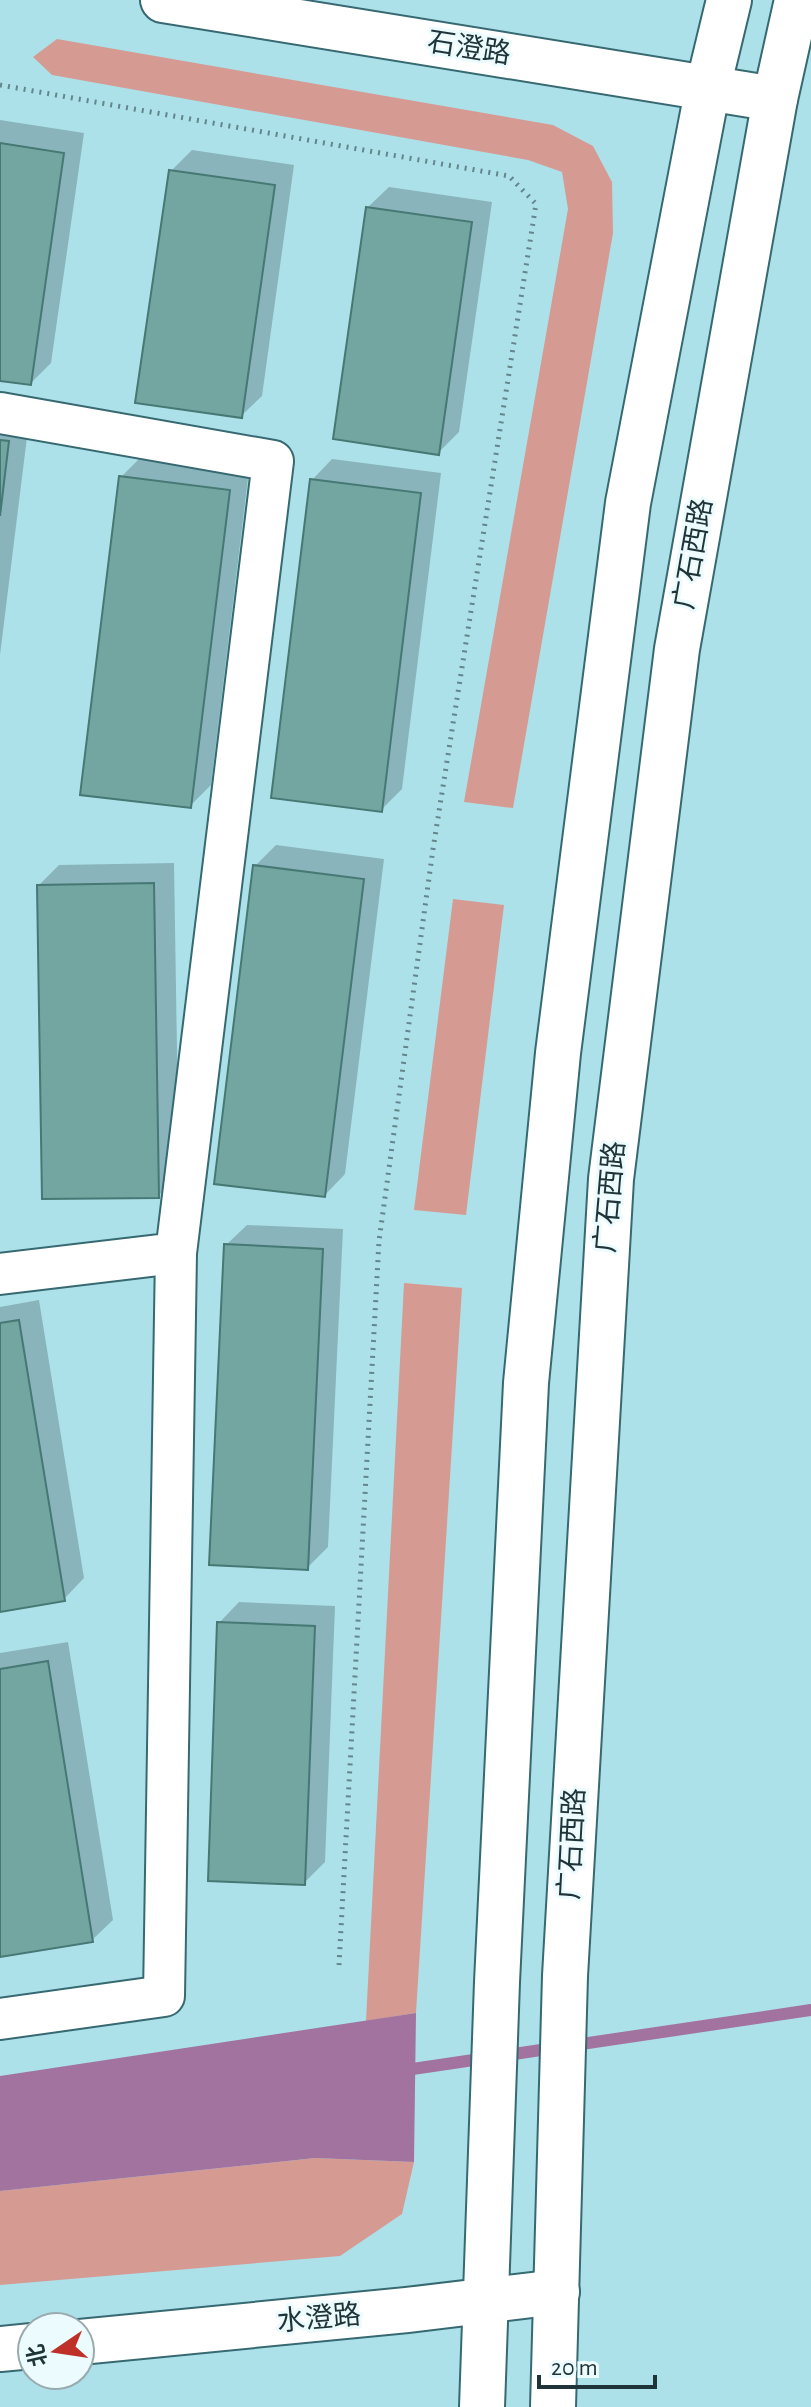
<svg xmlns="http://www.w3.org/2000/svg" width="811" height="2407" viewBox="0 0 811 2407" font-family="'Alegreya Sans','Noto Sans SC',sans-serif">
	<style>
		.green { fill: #d59b92 }
		.water { fill: #a2739f }
		.shadow { fill: #0003 }
		.lines { fill: none; stroke-linecap: round; stroke-linejoin: round }
		.stream { stroke: #a2739f; stroke-width: 12 }
		.building { fill: #73a6a1; stroke: #467874; stroke-width: 2 }
		.street-casing { stroke: #376971; stroke-width: 44 }
		.secondary-casing { stroke: #376971; stroke-width: 48 }
		.primary-casing { stroke: #376971; stroke-width: 48 }
		.path { stroke: #62868c; stroke-width: 5; stroke-dasharray: 2 6; stroke-linecap: butt }
		.street { stroke: #fff; stroke-width: 40 }
		.secondary { stroke: #fff; stroke-width: 44 }
		.primary { stroke: #fff; stroke-width: 44 }
		.labels { text-anchor: middle; dominant-baseline: central; stroke-width: 6; stroke-linejoin: round; paint-order: stroke }
		.street-label { font-size: 28px; fill: #1f3438; stroke: #ecfbfd }
	</style>
	<rect width="100%" height="100%" fill="#ade1ea"/>
	<path class="green" d="M57 39 553 125 593 146 612 182 613 233 513 808 464 802 568 209 562 172 528 160 52 75 33 57Z
		M453 899 504 905 466 1215 414 1210Z
		M404 1283 462 1288 416 2013 366 2021Z
		M315 2158 414 2162 402 2214 340 2256 0 2285V2191Z"/>
	<path class="water" d="M416 2013 414 2162 315 2158 0 2191V2076Z"/>
	<path class="shadow" d="M0 120 84 133 51 363 31 383 0 379Z
		M192 150 294 165 262 396 241 416 171 171Z
		M389 187 492 202 459 432 438 453 368 207Z
		M0 418 29 421 0 655Z
		M142 456 249 470 211 785 190 806 121 477Z
		M332 459 441 473 402 789 381 810 312 480Z
		M276 845 384 859 345 1174 325 1195 255 866Z
		M174 863 179 1175 158 1196 39 885 59 865Z
		M247 1225 343 1229 328 1547 307 1568 226 1245Z
		M39 1300 84 1578 64 1599 0 1610V1307Z
		M239 1602 335 1606 325 1862 304 1883 219 1623Z
		M68 1642 113 1920 92 1940 0 1955V1653Z"/>
	<g class="lines">
		<path class="stream" d="M399 2071 811 2010"/>
	</g>
	<path class="building" d="M0 143 64 153 31 385 0 381Z
		M169 170 275 185 242 418 135 403Z
		M366 207 472 222 439 455 333 439Z
		M0 440 9 441 0 516Z
		M119 476 230 490 191 808 80 795Z
		M310 479 421 493 382 812 271 798Z
		M253 865 364 879 325 1197 214 1184Z
		M154 883 159 1198 42 1199 37 885Z
		M224 1244 323 1249 308 1570 209 1565Z
		M19 1320 65 1601 0 1612V1323Z
		M217 1622 315 1626 305 1885 208 1881Z
		M48 1661 93 1942 0 1957V1669Z"/>
	<g class="lines">
		<g class="street-casing">
			<path id="street" d="M0 413 273 461 176 1253
				M0 1274 176 1253 164 1996 0 2019"/>
		</g>
		<g class="secondary-casing">
			<path id="secondary" d="M163 0 775 99
				M80 2342 407 2310 557 2292
				M0 2349 32 2346"/>
		</g>
		<g class="primary-casing">
			<path id="primary" d="M482 2407 497 1982 526 1383 558 1053 628 503 708 87 729 0
				M553 2407 565 1976 611 1179 677 649 775 99 797 0"/>
		</g>
		<path class="path" d="M0 85 509 176 536 204 433 849 379 1241 339 1965"/>
		<use href="#street" class="street"/>
		<use href="#secondary" class="secondary"/>
		<use href="#primary" class="primary"/>
	</g>
	<g class="labels">
		<g class="street-label">
			<text transform="translate(469 49) rotate(9)">石澄路</text>
			<text transform="translate(694 554) rotate(-80)">广石西路</text>
			<text transform="translate(611 1197) rotate(-85)">广石西路</text>
			<text transform="translate(573 1844) rotate(-87)">广石西路</text>
			<text transform="translate(319 2319) rotate(-5)">水澄路</text>
		</g>
	</g>
	<g transform="translate(56 2351) rotate(257)"><circle r="38" fill="#ecfbfd" stroke="#9aabae" stroke-width="2"/>
	<path d="M0-6L14 30L0 20L-14 30Z" fill="#bf3128"/>
	<text y="-12" font-size="22" font-weight="bold" text-anchor="middle" fill="#1f3438">北</text>
	</g>
	<path d="M539 2375v12h116v-12" fill="none" stroke="#1f3438" stroke-width="4"/>
	<text x="551" y="2375" font-size="24" fill="#1f3438" stroke="#ecfbfd" stroke-width="6" paint-order="stroke">20 m</text>
</svg>
